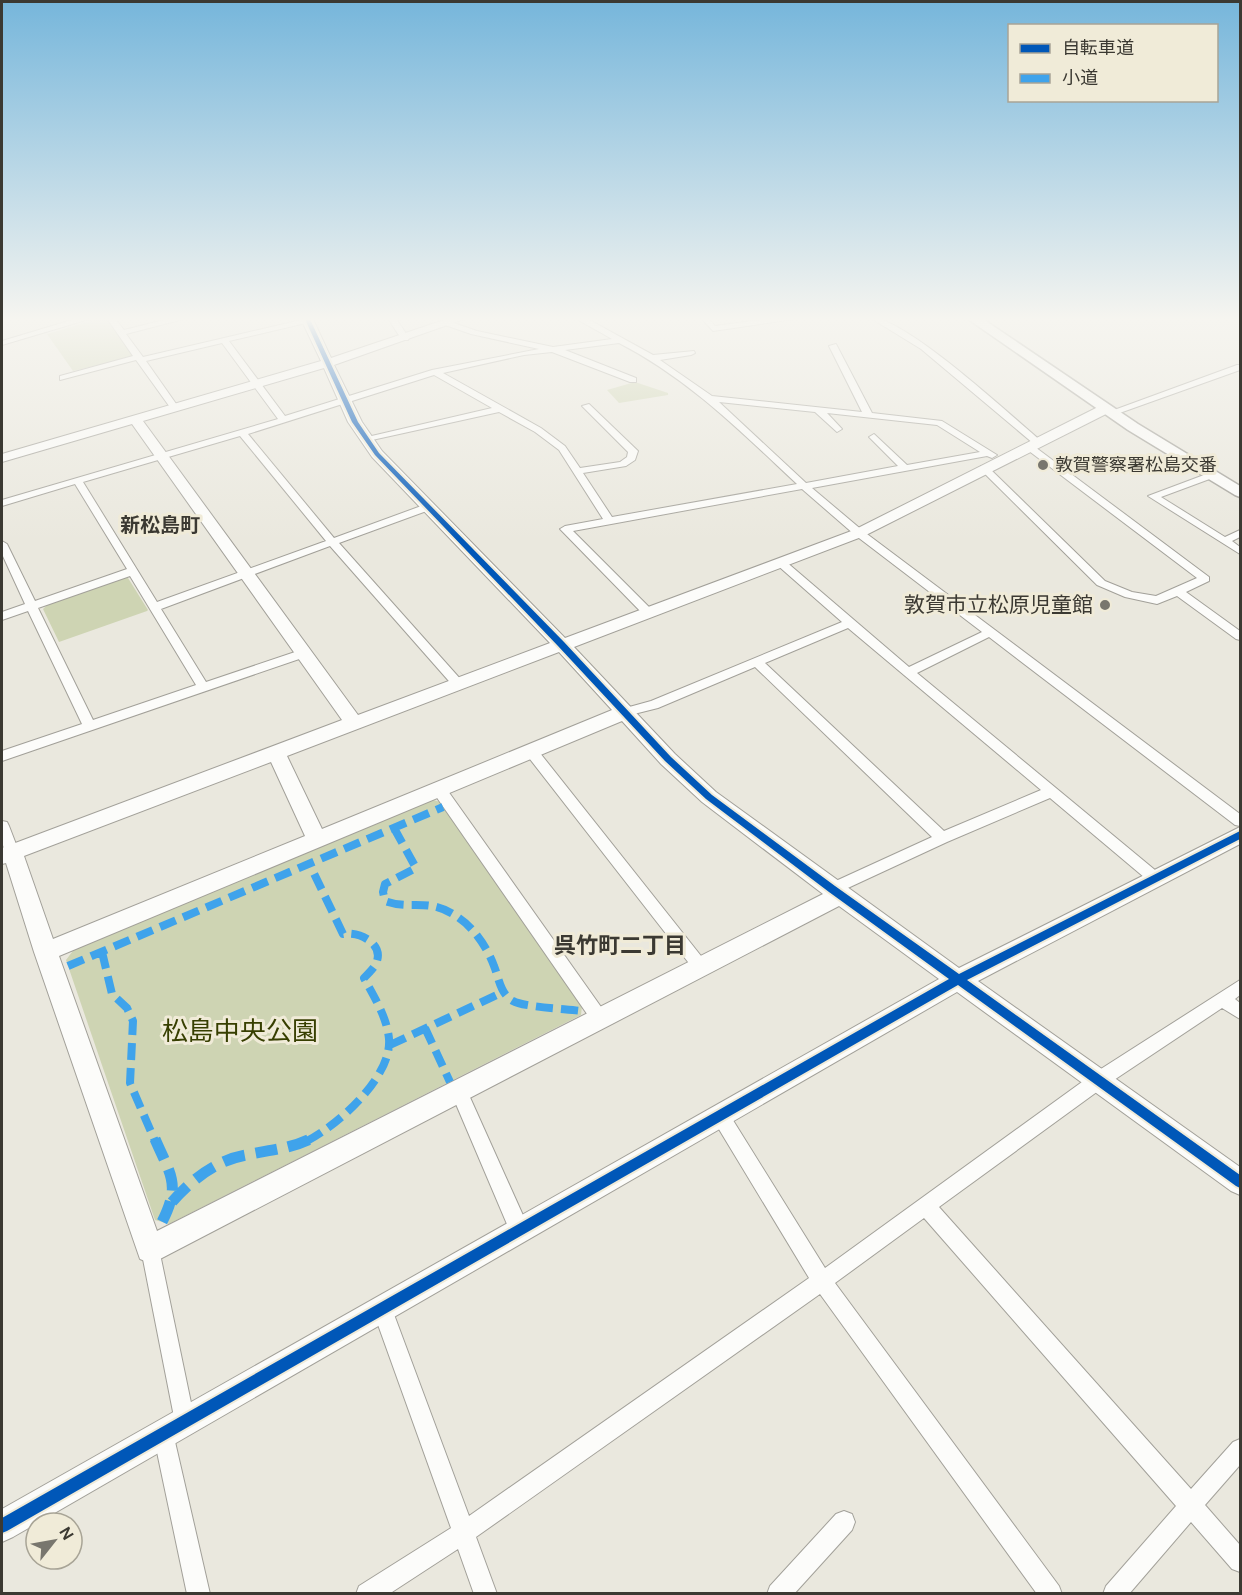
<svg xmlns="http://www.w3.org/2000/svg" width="1242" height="1595" viewBox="0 0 1242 1595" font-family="'DM Sans','Noto Sans JP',sans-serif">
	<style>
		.green { fill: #ced4b3 }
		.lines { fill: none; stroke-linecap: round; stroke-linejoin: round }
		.street-casing { stroke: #a2a099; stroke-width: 2 }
		.secondary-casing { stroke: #a2a099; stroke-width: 2 }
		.primary-casing { stroke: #a2a099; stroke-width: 3 }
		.street { fill: #fcfcfa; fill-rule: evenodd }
		.secondary { fill: #fcfcfa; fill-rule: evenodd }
		.primary { fill: #fcfcfa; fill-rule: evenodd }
		.quiet-far1 { stroke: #3fa3eb; stroke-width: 8; stroke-dasharray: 17 8; stroke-linecap: butt }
		.quiet { stroke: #3fa3eb; stroke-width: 11; stroke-dasharray: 22 11; stroke-linecap: butt }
		.cycleway-casing { stroke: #f0ebd8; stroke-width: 4 }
		.cycleway { fill: #0057b8; fill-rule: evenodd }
		.poi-dot { fill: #78766e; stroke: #f0ebd8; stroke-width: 2 }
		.labels { text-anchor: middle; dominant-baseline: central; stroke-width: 6; stroke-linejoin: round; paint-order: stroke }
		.far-poi-label { font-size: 18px; fill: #3b3932; stroke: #f0ebd8; text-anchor: start }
		.far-quarter-label { font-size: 20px; font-weight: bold; fill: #3b3932; stroke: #f0ebd8 }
		.poi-label { font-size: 21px; fill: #3b3932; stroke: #f0ebd8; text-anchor: end }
		.neighbourhood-label { font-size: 22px; font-weight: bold; fill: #3b3932; stroke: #f0ebd8 }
		.near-park-label { font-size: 26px; fill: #373f01; stroke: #f0ebd8 }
	</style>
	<rect width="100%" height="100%" fill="#eae8de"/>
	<path class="green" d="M105 317 134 354 132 357 73 371 47 334Z
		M635 382 668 393V395L619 403 607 390Z
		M121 578H128L148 610 147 611 59 642 43 609 47 605Z
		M430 799 440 802 582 1006 581 1015 169 1224 155 1220 66 960 75 948Z"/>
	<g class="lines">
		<g class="street-casing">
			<path id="street" d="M82 317H96L2 345V341Z
				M106 317H114L124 330 176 317H191L126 334 143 357 310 318V322L229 341 285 416 432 370 539 349 471 334 445 325V321H448L477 331 553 347 612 339 573 317H584L653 355 694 351 695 353 691 355 660 360 712 396 862 412 829 346 836 344 872 413 942 421 997 455 992 458 987 456 812 488 863 531 1240 814V826L1235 825 989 637 917 673 1161 875 1163 879 1161 883 1156 885 1151 883 1050 798 947 842 837 893 832 895 827 893 825 889 827 885 932 837 755 667 658 708 626 716 620 712 622 709 651 701 842 622 776 564 775 562 780 559 784 560 909 667 982 632 855 535 802 489 573 531 654 612 648 616 644 615 560 529 565 526 603 519 559 450 535 432 499 412 363 442V438L492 408 434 375 248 434 334 538 424 505H432V509L339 543 463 682 465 685 463 688H455L330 546 161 609 206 682 304 649 310 653 308 656 2 761V751L82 724 28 611 2 620V612L25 604 2 554V541L7 544 35 601 127 569 75 484 2 506V500L278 419 222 343 146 361 179 408 175 411 172 410 136 360 60 380V376L133 356ZM619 343C689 379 740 431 797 484L612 517 583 473 626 466 635 460 638 451 589 404 582 406 628 452 627 457 620 462 580 468 565 446 541 428 443 373 524 355 552 352 630 382H636V378L565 350ZM719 402 815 412 837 432 842 429 827 413 937 425 980 452 907 465 874 434 869 437 898 466 806 483ZM240 436 326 541 157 602 83 482ZM130 576 196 685 93 720 38 608ZM848 628 1041 790 944 831 765 663Z
				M387 317H395L409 338 408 340H402Z
				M700 317H708L715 326 782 317H807L713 331Z
				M869 317C905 317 1008 413 1040 440V444H1034L921 349Z
				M1237 365H1240V370L1114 415 1106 413Z
				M1025 444H1031L1209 577V581L1186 592 1240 631V640L1236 639 1177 596 1157 604 1125 597 1097 585 981 470V466H987L1105 581 1132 592 1156 596 1197 578 1025 448Z
				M1212 472 1217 475 1215 477 1161 497 1225 537 1240 530V537L1232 541 1240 547V554L1148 496Z
				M531 746 536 748 705 961 708 966 705 971 700 973 695 971 526 754 525 751 526 748Z
				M438 783 443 784 606 1014 608 1019 606 1024 600 1026 594 1024 433 792 431 788 433 784Z
				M2 821 7 822 9 826 19 852 17 856H7C1 844 1 833 2 821Z
				M1240 980V995L1235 999 1240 1003V1019L1222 1008 1105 1086 939 1207 1191 1489 1233 1442 1240 1439V1465L1205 1505 1240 1545V1572L1232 1569 1191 1522 1129 1594H1103L1106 1586 1176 1506 924 1218 835 1283 1059 1586 1062 1594H1037L820 1294 476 1537 497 1594H474L458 1549 389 1594H356L359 1586 451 1528 372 1308 375 1301 382 1298 389 1301 469 1516 809 1278 714 1121 711 1115 714 1109 720 1107 726 1109 825 1268 1093 1074Z
				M458 1082 464 1084 526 1222 528 1229 526 1236 519 1238 512 1236 450 1090 452 1084Z
				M150 1240 157 1242 159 1249 195 1422 192 1429 185 1432 178 1429 175 1422 141 1249 143 1242Z
				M163 1423 170 1426 173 1433 210 1594H187L153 1433 156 1426Z
				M844 1511 852 1514 855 1522 852 1530 794 1594H767L770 1586 836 1514Z"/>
		</g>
		<g class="secondary-casing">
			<path id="secondary" d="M300 317H312L331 358 453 317H470L334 365 362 422 382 451 565 638 854 530 1100 406H1110L1111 409 1110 412 864 536 574 647 675 754 716 792 959 968 1240 827V844L978 981 1240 1167V1195L1231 1191 957 992 13 1537 2 1542V1509L939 979 839 906 160 1259 150 1263 140 1259 34 952 6 863 2 864V848L342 720 132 424 2 462V454L321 361ZM324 368 348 422 372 457 550 643 358 715 143 421ZM559 652 612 710 322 829 287 756ZM622 721 661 764 702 802 823 894 157 1231 59 956ZM271 762 305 836 53 939 24 856Z"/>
		</g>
		<g class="primary-casing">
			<path id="primary" d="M965 317H980L1138 424 1240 486V497L1235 495 1128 430Z"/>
		</g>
		<use href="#street" class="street"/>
		<use href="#secondary" class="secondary"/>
		<use href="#primary" class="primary"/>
		<path class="quiet-far1" d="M394 828 416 868 385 884 383 892 385 901C413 911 428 896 459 918 474 928 488 949 494 966 499 978 500 994 513 1001 523 1007 567 1009 581 1011
			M102 952 112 994 127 1008 133 1021 130 1083 155 1141
			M68 966 443 807
			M425 1028 450 1082
			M390 1045 503 992
			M307 1141C338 1125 392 1077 389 1039 387 1017 374 997 364 978 367 975 371 971 374 967 388 946 361 931 343 934L309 863"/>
		<path class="quiet" d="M155 1139C171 1176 181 1184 162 1222
			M172 1202C191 1180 217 1160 246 1155 269 1150 289 1149 310 1139"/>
		<g class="cycleway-casing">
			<path id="cycleway" d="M304 317H309L358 422 379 453 564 642 671 757 712 795 835 886 959 974 1240 831V839L967 980 1240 1175V1188L1236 1186 958 985 7 1531 2 1533V1518L949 979 829 892 706 799 665 761 558 646 375 455 352 422Z"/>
		</g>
		<use href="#cycleway" class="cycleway"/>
	</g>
	<linearGradient id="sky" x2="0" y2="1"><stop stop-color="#76b6db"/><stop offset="0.59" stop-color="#f6f5f0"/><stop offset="1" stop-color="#f6f5f0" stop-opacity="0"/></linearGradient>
	<rect width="1242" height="541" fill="url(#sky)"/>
	<g class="poi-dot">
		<circle cx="1043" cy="465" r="6"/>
		<circle cx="1105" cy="605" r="6"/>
	</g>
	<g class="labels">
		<g class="far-poi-label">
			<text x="1055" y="465">敦賀警察署松島交番</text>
		</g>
		<g class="far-quarter-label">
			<text x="160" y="525">新松島町</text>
		</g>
		<g class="poi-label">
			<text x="1093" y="605">敦賀市立松原児童館</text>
		</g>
		<g class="neighbourhood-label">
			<text x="620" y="945">呉竹町二丁目</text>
		</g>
		<g class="near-park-label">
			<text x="240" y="1031">松島中央公園</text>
		</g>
	</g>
	<rect width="1242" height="1595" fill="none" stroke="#3b3932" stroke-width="6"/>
	<rect x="1008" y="24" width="210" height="78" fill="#f0ebd8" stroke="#a8a496" stroke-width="1.5"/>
	<rect x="1020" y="44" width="30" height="9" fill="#0057b8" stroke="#a8a496" stroke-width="1.5"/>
	<text x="1062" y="54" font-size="18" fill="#3b3932">自転車道</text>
	<rect x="1020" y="74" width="30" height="9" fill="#3fa3eb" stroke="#a8a496" stroke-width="1.5"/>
	<text x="1062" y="84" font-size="18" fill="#3b3932">小道</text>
	<g transform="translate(54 1541) rotate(59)"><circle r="28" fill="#f0ebd8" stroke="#a8a496" stroke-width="1.5"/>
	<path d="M0-4.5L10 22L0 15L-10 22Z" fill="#78766e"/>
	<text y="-9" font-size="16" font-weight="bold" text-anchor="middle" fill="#3b3932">N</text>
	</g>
</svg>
